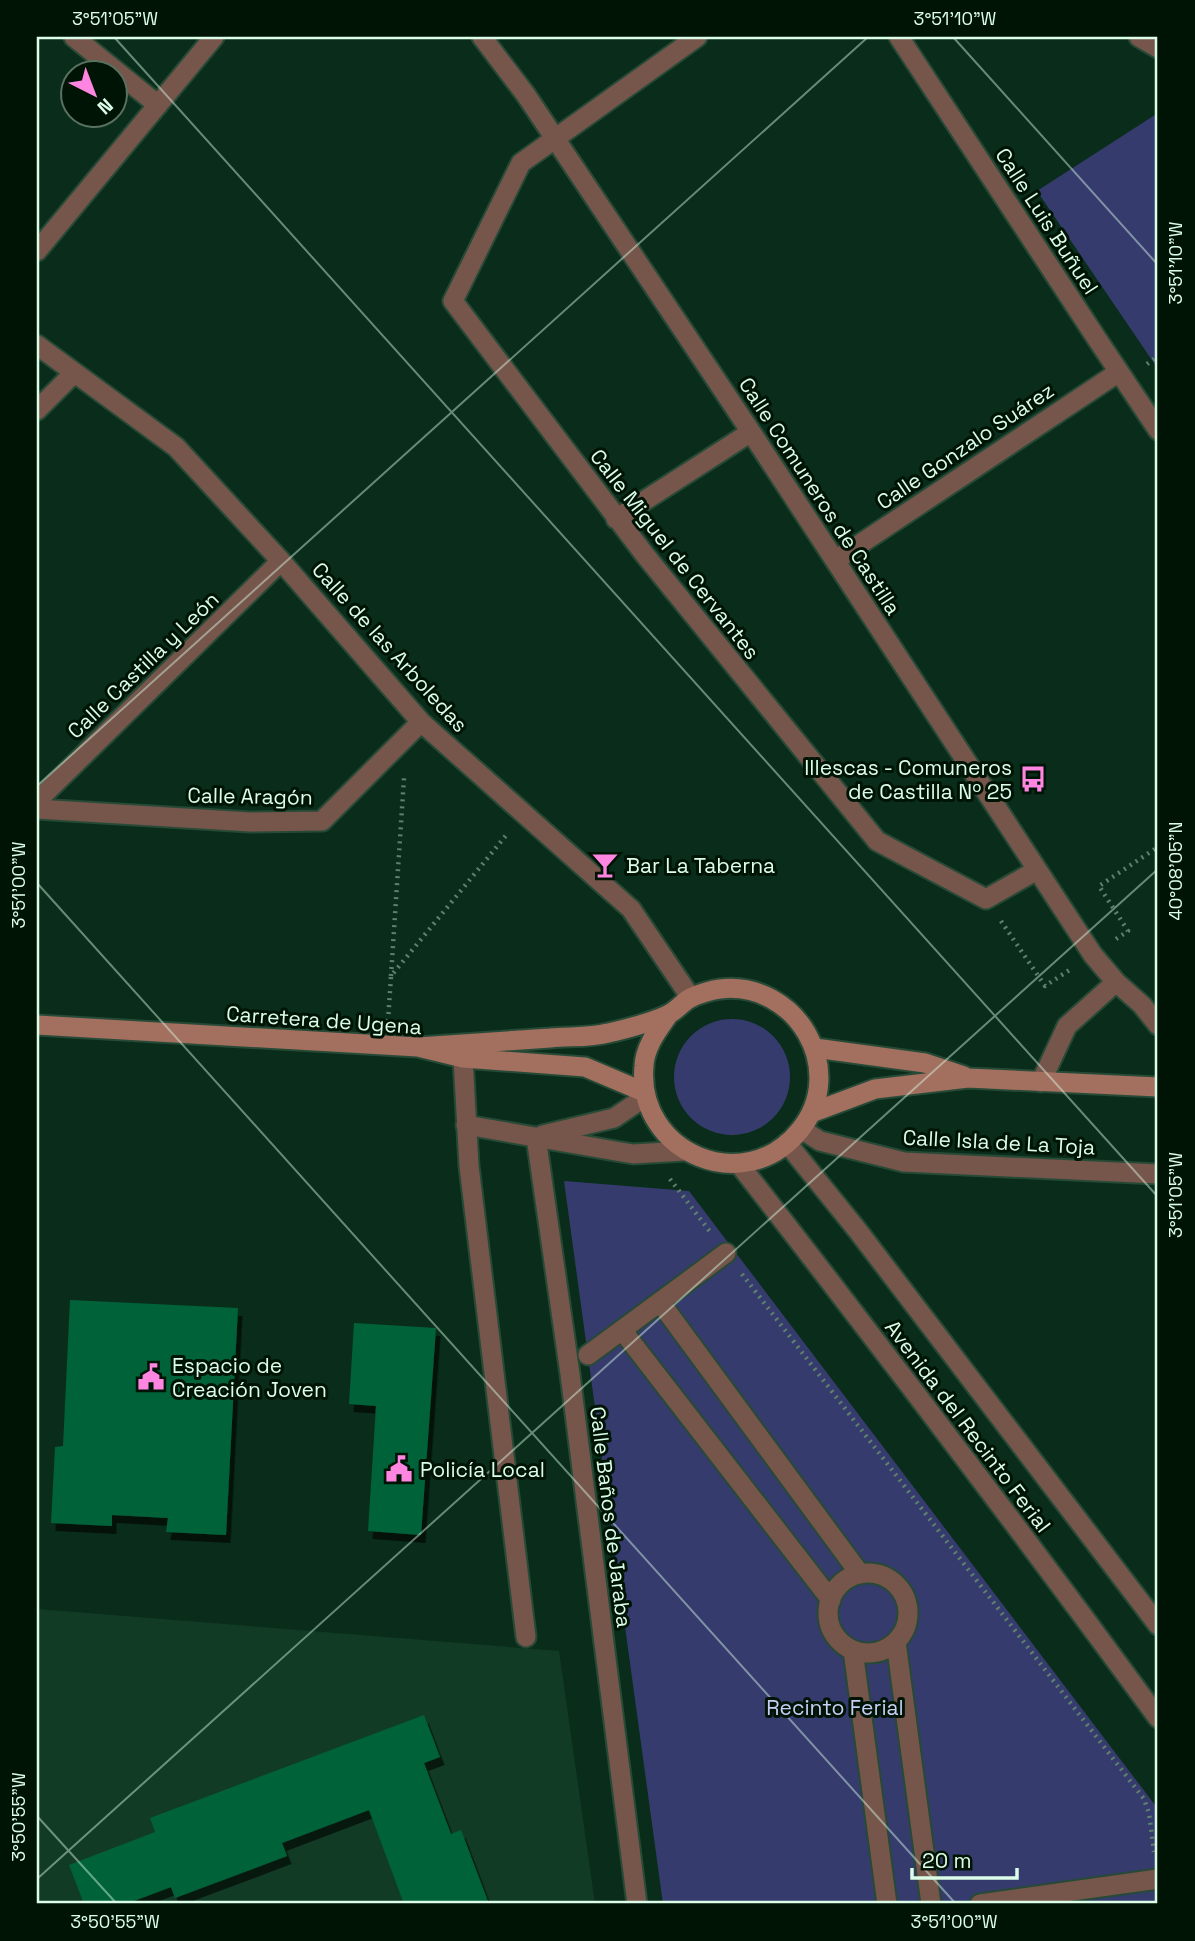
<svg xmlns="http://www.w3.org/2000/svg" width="1195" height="1941" viewBox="0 0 1195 1941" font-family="'Space Grotesk',sans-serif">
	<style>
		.built { fill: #123b26 }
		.green { fill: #363b6d }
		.building { fill: #006239; filter: url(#shadow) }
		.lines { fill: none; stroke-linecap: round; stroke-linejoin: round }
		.pedestrian-casing { stroke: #274a37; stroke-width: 23 }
		.minor-casing { stroke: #274a37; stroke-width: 23 }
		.secondary-casing { stroke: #274a37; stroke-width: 23 }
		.path { stroke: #5e816d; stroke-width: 4.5; stroke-dasharray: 2 5; stroke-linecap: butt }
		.pedestrian { stroke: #76554b; stroke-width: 19 }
		.minor { stroke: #76554b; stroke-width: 19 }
		.secondary { stroke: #a36f5f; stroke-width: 19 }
		.ticks { fill: none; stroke: #dcfde8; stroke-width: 2; stroke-opacity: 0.45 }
		.labels { text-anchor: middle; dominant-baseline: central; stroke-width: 6; stroke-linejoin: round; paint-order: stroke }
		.street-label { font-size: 21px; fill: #dcfde8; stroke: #001406 }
		.poi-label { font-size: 21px; fill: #dcfde8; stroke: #001406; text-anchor: start }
		.park-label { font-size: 21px; fill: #c8cff6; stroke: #001406 }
		.neatline { fill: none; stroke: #dcfde8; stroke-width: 2.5 }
		.ticks-label { font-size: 18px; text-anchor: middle; fill: #dcfde8 }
	</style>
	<defs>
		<filter id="shadow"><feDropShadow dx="4.5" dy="8" stdDeviation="0" flood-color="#0009"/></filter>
	</defs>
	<rect width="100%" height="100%" fill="#092d1a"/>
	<path class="built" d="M37 1609 559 1651 595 1904H37Z"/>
	<path class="green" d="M1158 113V369L1037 191Z
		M674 1077a58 58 0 1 1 116 0a58 58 0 1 1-116 0Z
		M564 1181 689 1191 1158 1809V1904H663Z"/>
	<path class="building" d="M70 1300 238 1308 226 1535 166 1532 168 1518 112 1515V1526L51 1523 55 1447 63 1446Z
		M354 1323 436 1328 421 1535 368 1531 376 1406 349 1404Z
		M424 1715 440 1757 424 1763 451 1834 461 1830 489 1904H404L369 1810 282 1843 287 1856 175 1898 171 1887 126 1904H84L69 1865 155 1832 150 1818Z"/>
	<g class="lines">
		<g class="pedestrian-casing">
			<path id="pedestrian" d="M660 1302 860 1574
				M622 1330 831 1600
				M588 1355 726 1253
				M828 1613a40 40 0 1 1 80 0a40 40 0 1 1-80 0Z
				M896 1642 931 1904
				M853 1650 887 1904
				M980 1904 1158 1879"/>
		</g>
		<g class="minor-casing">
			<path id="minor" d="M74 37 158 105
				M482 37 526 95 751 432 1093 955 1116 982 1142 1005 1158 1025
				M697 37 521 163 453 301 645 555 877 841 986 899 1037 870
				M899 37 1099 342 1158 430
				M1139 37 1158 48
				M37 251 214 37
				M37 345 176 447 281 561 421 722 631 909 691 998
				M37 410 74 373
				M616 519 751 432
				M836 560 1119 372
				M37 801 281 561
				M37 809 250 822 322 821 421 722
				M463 1058 469 1166 526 1637
				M1041 1082 1067 1026 1116 982
				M466 1125 633 1154 684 1151
				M801 1129 820 1141 904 1162 1158 1174
				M543 1135 614 1118 645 1097
				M536 1137 570 1374 637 1904
				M787 1143 858 1231 1158 1625
				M739 1164C881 1346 1021 1531 1158 1718"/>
		</g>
		<g class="secondary-casing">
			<path id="secondary" d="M37 1025 418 1047 463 1058 585 1067 644 1092
				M418 1047C462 1044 506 1041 550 1038 569 1036 590 1038 608 1033 623 1030 656 1021 669 1014 677 1010 683 1002 690 998 698 994 712 990 720 989 796 980 849 1070 800 1130 745 1199 636 1153 644 1066 645 1046 658 1030 669 1014
				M815 1048 925 1063 964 1076
				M811 1113 875 1089 968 1078 1158 1087"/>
		</g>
		<path class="path" d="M1147 364 1158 356
			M1001 921 1045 986 1071 969
			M1116 939 1128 931 1099 886 1158 847
			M391 976 404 778
			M388 1021 391 976 508 833
			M670 1179 711 1233
			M742 1274 1144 1799 1149 1813 1154 1852"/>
		<use href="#pedestrian" class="pedestrian"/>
		<use href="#minor" class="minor"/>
		<use href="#secondary" class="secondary"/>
	</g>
	<path class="ticks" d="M114 37 1158 1197M953 37 1158 265M37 786 868 37M37 883 956 1904M37 1816 117 1904M37 1879 1158 869"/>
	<defs>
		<g id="bus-bare" transform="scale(2.1)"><path d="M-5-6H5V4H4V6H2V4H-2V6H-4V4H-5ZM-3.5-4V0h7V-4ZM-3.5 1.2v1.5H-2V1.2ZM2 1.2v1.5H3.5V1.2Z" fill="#fe86e1" stroke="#001406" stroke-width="2.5" paint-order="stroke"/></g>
		<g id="bar-bare" transform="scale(2.1)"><path d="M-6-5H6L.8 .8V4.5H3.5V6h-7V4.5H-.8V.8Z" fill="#fe86e1" stroke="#001406" stroke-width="2.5" paint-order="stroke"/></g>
		<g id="civic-bare" transform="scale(2.1)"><path d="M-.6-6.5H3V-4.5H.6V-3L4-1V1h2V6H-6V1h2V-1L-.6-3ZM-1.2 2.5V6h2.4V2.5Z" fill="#fe86e1" stroke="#001406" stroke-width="2.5" paint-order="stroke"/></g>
	</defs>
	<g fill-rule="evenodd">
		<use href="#bus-bare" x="1033" y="779"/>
		<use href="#bar-bare" x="605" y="865"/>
		<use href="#civic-bare" x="151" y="1377"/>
		<use href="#civic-bare" x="399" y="1469"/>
	</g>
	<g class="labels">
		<g class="street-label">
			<text transform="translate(1047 221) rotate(57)">Calle Luis Buñuel</text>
			<text transform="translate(965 446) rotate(-34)">Calle Gonzalo Suárez</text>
			<text transform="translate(820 496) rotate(57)">Calle Comuneros de Castilla</text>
			<text transform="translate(675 554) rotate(52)">Calle Miguel de Cervantes</text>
			<text transform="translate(390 647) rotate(48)">Calle de las Arboledas</text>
			<text transform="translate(143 665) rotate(-44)">Calle Castilla y León</text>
			<text transform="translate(250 796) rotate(1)">Calle Aragón</text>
			<text transform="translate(324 1020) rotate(4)">Carretera de Ugena</text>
			<text transform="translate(999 1142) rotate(3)">Calle Isla de La Toja</text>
			<text transform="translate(968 1426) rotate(53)">Avenida del Recinto Ferial</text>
			<text transform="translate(611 1517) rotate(83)">Calle Baños de Jaraba</text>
		</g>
		<g class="poi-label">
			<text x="1012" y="767" text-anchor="end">Illescas - Comuneros<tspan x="1012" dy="24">de Castilla Nº 25</tspan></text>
			<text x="626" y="865">Bar La Taberna</text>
			<text x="172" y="1365">Espacio de<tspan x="172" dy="24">Creación Joven</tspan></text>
			<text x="420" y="1469">Policía Local</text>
		</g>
		<g class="park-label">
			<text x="835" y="1707">Recinto Ferial</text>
		</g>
	</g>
	<rect width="1195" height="1941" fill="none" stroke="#001406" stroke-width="77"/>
	<g transform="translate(94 94) rotate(138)"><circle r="33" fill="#001406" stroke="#587160" stroke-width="2"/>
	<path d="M0-5L12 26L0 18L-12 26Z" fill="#fe86e1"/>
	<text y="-10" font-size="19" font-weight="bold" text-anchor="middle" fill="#dcfde8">N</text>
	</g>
	<path d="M912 1868v10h105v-10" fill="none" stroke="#dcfde8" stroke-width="3.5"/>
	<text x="922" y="1868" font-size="21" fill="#dcfde8" stroke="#001406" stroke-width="5" paint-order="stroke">20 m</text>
	<rect x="38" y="38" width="1118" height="1864" class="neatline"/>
	<g class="ticks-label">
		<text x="115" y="25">3°51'05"W</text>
		<text x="955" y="25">3°51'10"W</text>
		<text transform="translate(1176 263) rotate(-90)" y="6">3°51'10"W</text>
		<text transform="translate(1176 871) rotate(-90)" y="6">40°08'05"N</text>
		<text transform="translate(19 885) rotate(-90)" y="6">3°51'00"W</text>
		<text transform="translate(1176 1195) rotate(-90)" y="6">3°51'05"W</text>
		<text transform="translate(19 1817) rotate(-90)" y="6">3°50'55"W</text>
		<text x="115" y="1928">3°50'55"W</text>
		<text x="954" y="1928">3°51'00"W</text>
	</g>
</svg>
